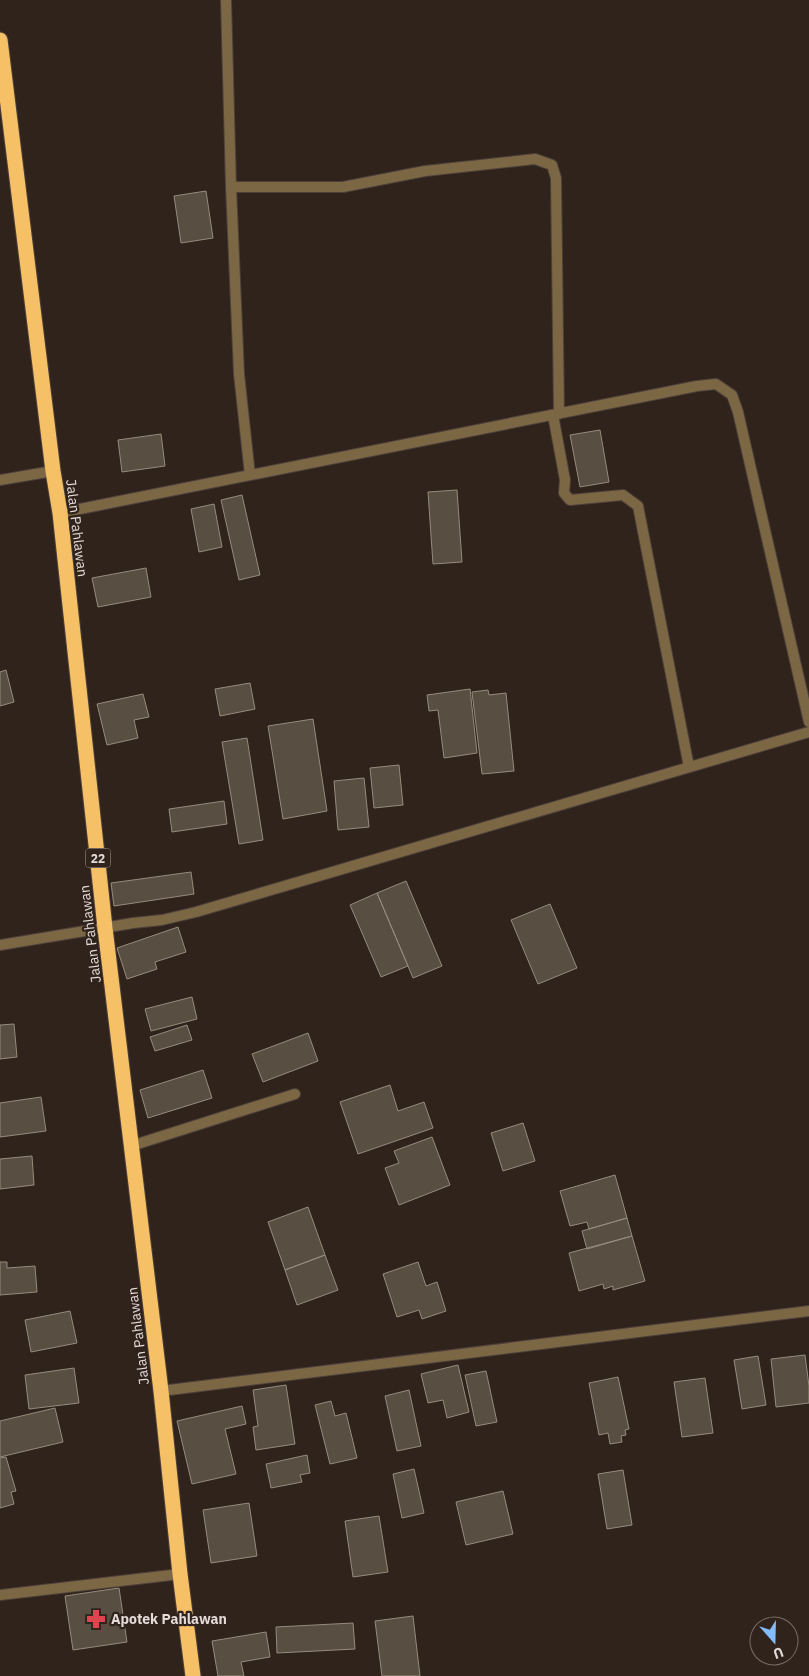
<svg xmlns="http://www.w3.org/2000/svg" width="809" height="1676" viewBox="0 0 809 1676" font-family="'IBM Plex Sans',sans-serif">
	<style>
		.building { fill: #584f42; stroke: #958c7d }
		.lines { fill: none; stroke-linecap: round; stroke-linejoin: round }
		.lane-casing { stroke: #4d403a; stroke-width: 12 }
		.street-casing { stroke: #4d403a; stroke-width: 12 }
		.highway-casing { stroke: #4d403a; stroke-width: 17 }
		.lane { stroke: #7c6745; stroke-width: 10 }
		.street { stroke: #7c6745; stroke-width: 10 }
		.highway { stroke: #f6c067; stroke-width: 15 }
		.labels { text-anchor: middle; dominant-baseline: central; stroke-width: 4.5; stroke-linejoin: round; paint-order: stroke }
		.shield { fill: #30231c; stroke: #aea39e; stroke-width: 1 }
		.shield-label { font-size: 12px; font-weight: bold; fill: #e4dad6 }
		.street-label { font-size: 14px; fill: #e4dad6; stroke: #30231c }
		.poi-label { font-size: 14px; font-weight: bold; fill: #e4dad6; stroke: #30231c; text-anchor: start }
	</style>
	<rect width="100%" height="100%" fill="#30231c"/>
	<path class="building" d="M206 191 213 238 181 243 174 196Z
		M600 430 609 482 580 487 570 435Z
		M161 434 165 466 122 472 118 440Z
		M457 490 462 562 433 564 428 492Z
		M242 495 260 575 239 580 221 500Z
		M214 504 222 547 199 552 191 509Z
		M146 568 151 597 98 607 92 578Z
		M6 670 14 702 0 706V672Z
		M250 683 255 709 220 716 215 689Z
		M470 689 477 753 444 758 438 710 429 711 427 695Z
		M488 690 489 695 506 693 514 771 482 774 472 692Z
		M143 694 149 717 134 720 138 738 107 745 97 704Z
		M313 719 327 811 283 819 268 726Z
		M247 738 263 840 239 844 222 742Z
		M399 765 403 805 374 808 370 768Z
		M364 778 369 827 338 830 334 781Z
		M224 801 227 824 172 832 169 809Z
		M191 872 194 894 114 906 111 883Z
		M406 881 442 966 413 978 377 893Z
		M377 893 408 966 381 977 350 905Z
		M550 904 577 968 538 984 511 920Z
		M178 927 186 952 155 962 157 969 127 979 117 948Z
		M192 997 197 1019 151 1031 145 1009Z
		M14 1024 17 1057 0 1059V1025Z
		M187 1025 192 1040 155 1051 150 1037Z
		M308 1033 318 1061 263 1082 252 1054Z
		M203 1070 212 1098 148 1118 140 1090Z
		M390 1085 398 1111 424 1102 433 1128 358 1154 340 1102Z
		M41 1097 46 1131 0 1137V1103Z
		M523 1123 535 1161 503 1171 491 1133Z
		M432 1137 450 1185 399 1205 385 1168 399 1163 394 1151Z
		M32 1156 34 1185 0 1189V1159Z
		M615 1175 627 1218 589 1229 587 1222 570 1226 560 1191Z
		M308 1207 325 1255 285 1270 268 1222Z
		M627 1218 632 1236 587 1249 582 1231Z
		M632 1236 645 1281 613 1290V1286L604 1289 603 1284 579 1291 569 1253Z
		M325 1255 338 1290 297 1305 285 1270Z
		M0 1262H7V1268L35 1266 37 1292 0 1295Z
		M418 1262 426 1286 437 1282 446 1311 422 1319 419 1310 397 1317 383 1274Z
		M70 1311 77 1343 31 1352 25 1320Z
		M805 1355 809 1386V1403L776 1407 771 1359Z
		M758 1356 766 1405 742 1409 734 1360Z
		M458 1365 469 1412 447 1418 443 1400 428 1403 421 1374Z
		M74 1368 79 1403 29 1409 25 1375Z
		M486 1371 497 1422 476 1426 465 1375Z
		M618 1377 629 1429 625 1430 626 1435 621 1436 622 1442 610 1444 608 1433 599 1435 589 1383Z
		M705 1378 713 1433 682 1437 674 1382Z
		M286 1385 295 1444 256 1450 253 1427 258 1426 253 1390Z
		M409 1390 421 1446 397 1451 385 1396Z
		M331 1401 335 1416 346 1413 357 1458 330 1464 315 1405Z
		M242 1406 246 1424 225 1429 236 1474 192 1484 177 1421Z
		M55 1408 63 1442 0 1457V1421Z
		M307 1455 310 1473 300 1475 302 1482 271 1488 266 1464Z
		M6 1457 16 1491 11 1492 14 1504 0 1508V1458Z
		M414 1469 424 1513 402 1518 393 1474Z
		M623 1470 632 1525 607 1529 598 1474Z
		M503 1491 513 1534 466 1545 456 1502Z
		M249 1503 257 1556 211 1563 203 1510Z
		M379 1516 388 1572 353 1577 345 1521Z
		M119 1588 127 1642 73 1650 65 1596Z
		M413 1616 420 1676H382L375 1621Z
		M353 1623 355 1649 277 1653 276 1627Z
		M266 1632 270 1657 241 1662 244 1676H218L212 1641Z"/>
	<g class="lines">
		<g class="lane-casing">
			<path id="lane" d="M131 1146 295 1094"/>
		</g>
		<g class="street-casing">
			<path id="street" d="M226 0 231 187
				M553 415 565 480 564 493 570 500 623 495 638 506 689 767
				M250 475 239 374 231 187H343L425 171 535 159 552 165 556 178 559 414
				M0 480 53 471
				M60 513 697 386 716 384 732 395 738 412 809 722
				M0 945 133 923 162 920 196 912 809 732
				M161 1391 809 1311
				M0 1595 180 1574"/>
		</g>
		<g class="highway-casing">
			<path id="highway" d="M0 40 53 471 60 513 105 928 161 1391 180 1574 193 1676"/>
		</g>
		<use href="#lane" class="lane"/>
		<use href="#street" class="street"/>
		<use href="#highway" class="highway"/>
	</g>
	<defs>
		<g id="pharmacy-bare" transform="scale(1.5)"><path d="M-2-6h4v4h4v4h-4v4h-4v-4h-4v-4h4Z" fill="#e0444e" stroke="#30231c" stroke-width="2.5" paint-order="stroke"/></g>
	</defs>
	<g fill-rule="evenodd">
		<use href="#pharmacy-bare" x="96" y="1619"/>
	</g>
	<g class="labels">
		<rect class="shield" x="85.5" y="848.5" width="25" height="19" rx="4"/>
		<g class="shield-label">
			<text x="98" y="858">22</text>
		</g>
		<g class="street-label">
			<text transform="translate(77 528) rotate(83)">Jalan Pahlawan</text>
			<text transform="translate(90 934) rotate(-97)">Jalan Pahlawan</text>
			<text transform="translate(138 1336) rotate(-97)">Jalan Pahlawan</text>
		</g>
		<g class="poi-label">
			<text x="111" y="1619">Apotek Pahlawan</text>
		</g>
	</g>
	<g transform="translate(774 1641) rotate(160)"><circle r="24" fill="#30231c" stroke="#786c66"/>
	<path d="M0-4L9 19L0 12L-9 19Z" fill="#82bcfa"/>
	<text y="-8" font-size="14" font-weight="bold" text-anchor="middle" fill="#e4dad6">U</text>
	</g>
</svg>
